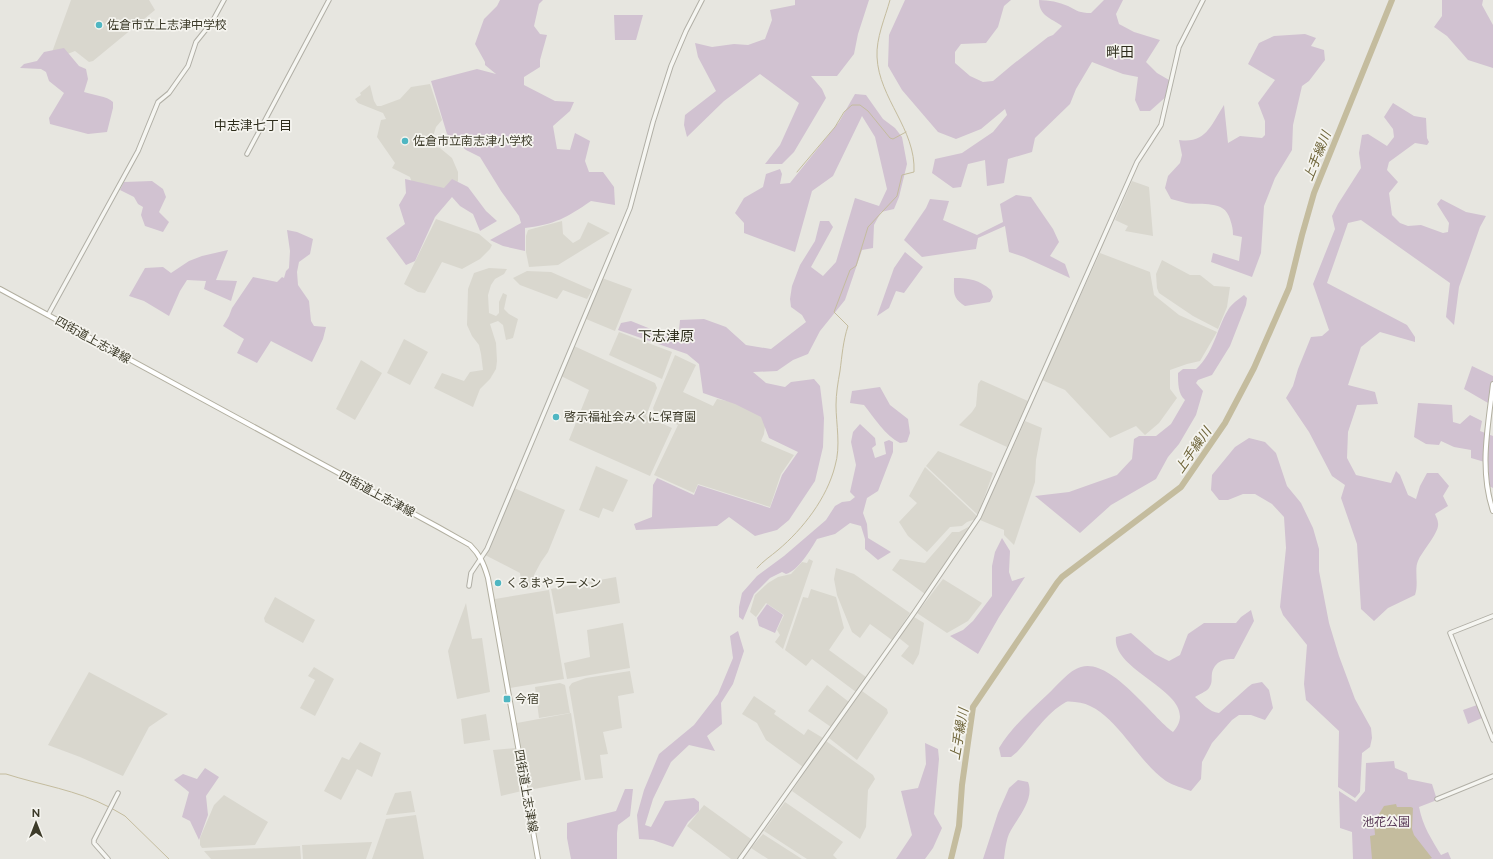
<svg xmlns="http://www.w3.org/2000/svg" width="1493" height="859" viewBox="0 0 1493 859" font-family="Raleway,'Noto Sans JP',sans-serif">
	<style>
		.built { fill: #d9d7ce }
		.green { fill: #d1c2d1 }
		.water { fill: #c4bc9e }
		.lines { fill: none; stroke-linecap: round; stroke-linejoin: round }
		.stream { stroke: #c4bc9e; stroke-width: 1 }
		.river { stroke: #c4bc9e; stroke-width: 6 }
		.minor-casing { stroke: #b1afa6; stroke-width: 5.5 }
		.major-casing { stroke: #b2afa0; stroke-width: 6 }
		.minor { stroke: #f6f6f2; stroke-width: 3.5 }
		.major { stroke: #fff; stroke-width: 4 }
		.poi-dot { fill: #4fb6c2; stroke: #f5f4ef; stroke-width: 1.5 }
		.labels { text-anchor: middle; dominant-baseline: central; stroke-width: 3.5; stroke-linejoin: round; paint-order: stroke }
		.poi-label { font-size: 12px; fill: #3d3b2a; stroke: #f5f4ef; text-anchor: start }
		.street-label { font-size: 12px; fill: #3d3b2a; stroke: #f5f4ef }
		.park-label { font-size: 12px; fill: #583856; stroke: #f5f4ef }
		.neighbourhood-label { font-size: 13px; fill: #2e2d1c; stroke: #f5f4ef }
		.water-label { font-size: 13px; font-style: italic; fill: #6d6338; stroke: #f5f4ef }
		.quarter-label { font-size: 14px; fill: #2e2d1c; stroke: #f5f4ef }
	</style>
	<rect width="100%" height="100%" fill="#e7e6e0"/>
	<path class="built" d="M71 0H149L155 10 93 61 89 62 75 51 55 59 51 55Z
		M430 84 442 120 436 127 430 146 440 148 452 158 458 172V181L454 188 446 191 412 183 410 177 392 168 395 163 377 137 381 120 386 119 383 113 358 103 355 99 361 95 360 93 370 85 374 101 377 106H381L400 99 411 87Z
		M1132 181 1149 187 1153 236 1125 231 1128 226 1115 220Z
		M436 219 479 234 492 245 490 249 480 259 462 269 442 262 425 293 418 292 404 284Z
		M562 221 563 234 573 243 580 239 588 222 610 233 558 265 529 267 526 252V236L528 230Z
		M1100 253 1150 272 1154 295 1179 315 1217 332 1200 361 1187 364 1170 370V389L1177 398 1159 423 1145 435 1136 426 1110 438 1065 390 1042 380Z
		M1162 260 1190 275H1200L1214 286 1230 287 1227 307 1218 329 1193 316 1159 293 1157 288 1156 274Z
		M489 268 507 269 504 274 495 279 491 285 488 295 489 313 496 316 499 313V302L503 293 507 295 504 309 509 314 518 319 513 338 506 340 503 325 498 321 490 324 496 343 497 361 496 369 490 379 480 389 473 407 434 388 442 373 464 381 470 372 483 370 481 354 479 345 472 336 467 325 468 289 474 273Z
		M527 271 551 272 592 290 587 299 563 290 557 299 520 285 513 278Z
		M602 278 632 289 615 331 586 319Z
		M619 332 672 352 662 379 609 355Z
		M404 339 428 352 410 385 387 373Z
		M574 346 655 383 657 388 646 416 672 428 650 476 569 440 589 390 561 376Z
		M675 355 696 365 683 392 713 406 717 399 743 404 766 418 764 434 761 441 794 455 781 474 770 507 698 484 694 493 654 475 678 425 655 414 653 408Z
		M361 360 382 373 355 420 336 409Z
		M981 380 1028 401 1007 447 959 425 972 412 976 406 978 384Z
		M1025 421 1042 428 1036 460 1035 482 1014 545 1004 535V530L980 520Z
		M938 451 993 473 978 515 926 466Z
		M596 466 628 480 613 512 603 508 599 518 579 510Z
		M925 467 977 516 976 519 967 522 962 526 950 527 927 552 908 536 899 522 917 503 909 496Z
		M514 488 565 510 548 552 541 562 534 575 532 588 522 590 520 573 485 555Z
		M972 525 925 594 892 570 900 559 925 563 952 532H959Z
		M809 559 813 561 783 649 775 642 780 635 777 630 784 615 766 603 756 617 750 612 755 595 768 583 778 577 791 574 802 562 807 563Z
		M836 568 854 574 910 613 892 640 870 624 860 638 852 632 837 595 834 579Z
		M616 577 620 603 556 614 551 589Z
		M943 579 982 603 968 621 947 633 917 613Z
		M811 589 836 597 844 628 829 650 866 677 856 692 812 659 806 666 785 650 803 597 808 598Z
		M549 590 564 679 510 688 495 599Z
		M275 597 315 620 303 643 265 622 264 618Z
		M466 603 472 639 482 638 490 692 457 699 448 651Z
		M914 617 924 623 919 654 913 665 901 656 909 646 899 638Z
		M623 623 630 668 567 679 564 663 590 657 587 630Z
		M314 667 334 679 315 716 300 708 315 680 308 676Z
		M630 671 634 693 618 696 622 728 603 732 608 754 600 755 603 778 585 780 569 687 572 683 586 678Z
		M89 672 168 714 149 727 123 776 80 757 48 745Z
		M560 683 565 685 570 713 539 718 535 687Z
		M827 685 849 702 831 727 808 711Z
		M862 691 887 709 888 713 857 760 829 738Z
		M754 696 776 711 774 714 804 735 808 729 823 738 803 767 766 740 757 723 742 714Z
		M571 713 581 780 529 790 517 723Z
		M486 714 490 740 464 744 461 719Z
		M826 741 873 775 875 779 868 790 866 827 860 839 792 791Z
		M360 742 381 753 372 777 357 769 341 800 324 791 342 757 349 760Z
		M515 748 522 791 501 796 493 750Z
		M411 791 415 812 386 815 395 793Z
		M224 795 268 822 255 845 202 848 200 845V838L214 805Z
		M785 802 843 842 833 855 837 859H807L764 831Z
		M704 805 751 839 738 859H731L687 826Z
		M416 815 424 859H372L386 819Z
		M763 834 802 859H768L751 848Z
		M372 842 366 859H303L302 845Z
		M300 846 301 859H211L204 851Z"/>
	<path class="green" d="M500 0H543L539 4 534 26 540 34 547 35 540 60V67L524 77V85L555 101 574 102 570 111 553 126 557 149 570 150 575 133 590 141 585 161 589 172H603L614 187 615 205 591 201C566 218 556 224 525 228V251L503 246 490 240 521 223 519 216 501 191 480 157 466 150 447 134 431 81 477 69 496 74 485 65V62L475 44 484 19 497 6Z
		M795 0H869L858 34 854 54 837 76H811L822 89 826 98 794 152 782 164H765L780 145 799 103 760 74 724 101 687 137 684 125 685 115 716 91 698 57 695 43 712 47 734 44 748 45 765 39 772 20 770 10 795 5Z
		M905 0H1011L1004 6 998 27 986 43 961 44 955 52V63L970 76 983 82 993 81 1012 65 1048 37 1053 35 1062 26C1051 18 1039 16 1039 0 1049 0 1059 2 1068 6 1078 11 1079 13 1091 13L1104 0H1123L1116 14 1119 24 1134 32 1160 40 1146 62 1157 73 1169 80 1170 91 1168 95 1150 111H1140L1135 100 1138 77 1123 74 1092 62 1076 89 1070 104 1035 138 1032 152 1008 159 1004 183 987 186 985 160 968 164 961 187 953 188 932 173 935 159 962 153 993 132 1007 115 1005 109 981 129 956 139 938 132 902 90 888 66 889 35Z
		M1442 0H1483L1482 5 1493 25V68L1468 60 1447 36 1434 27 1442 16Z
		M614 15H643L636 40H615Z
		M1305 34 1316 38 1311 46 1324 50 1325 60 1309 81 1302 86 1293 125 1292 150 1275 178 1264 206 1261 253 1252 277 1211 262 1213 253 1239 261 1242 237 1233 235C1233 229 1232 225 1230 219 1224 199 1202 206 1186 203 1181 202 1176 200 1171 199L1165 188 1168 176 1180 163 1182 155 1179 140C1206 144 1211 125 1224 105L1228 143 1240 136 1262 138 1265 135V121L1258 103 1275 80 1248 64 1259 43 1274 36Z
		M64 48 79 66 86 69 88 79 84 92C93 95 107 96 113 102V108L107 132 88 134 50 124 49 118 64 93 49 81 46 72 41 69 20 68 24 64 37 61 44 52Z
		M855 94 866 95 883 119 895 128 902 137 907 164 899 197 894 209 881 212 874 225 873 248 862 250 845 300 820 331 808 354 793 360 777 371 753 372 766 383 785 387 791 382 814 379 820 386 824 418 823 447 815 481 789 520 777 530 755 536 729 517 717 526 636 530 634 524 652 517 653 485 657 478 694 495 698 485 770 508 782 475 798 452 769 438 761 417 735 404 703 393 699 364 687 354 618 330 621 323 631 321 678 340 680 320 704 319 726 327 746 345 771 349 806 322 802 315 791 307 790 299 792 286 800 265 815 241 820 221H829L833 227 811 267 823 276 836 262 855 198 879 206 887 189 875 137 862 116 833 176 812 191 795 252 744 233V223L735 213 744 198 763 187 766 174 780 169 782 174 780 184 790 183 839 122Z
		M1393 103 1414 116 1426 118 1427 138 1429 142 1427 145 1415 143 1389 162 1387 170 1398 182 1389 193 1392 215 1400 223 1408 226 1421 225 1443 233 1448 232 1449 223 1437 204 1441 199 1466 212 1486 216 1480 227 1459 287 1454 325 1446 317 1450 283 1361 220 1348 223 1327 283 1407 325 1415 337V342L1380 332 1361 347 1348 385 1375 392 1378 404 1357 405 1348 432 1347 458 1356 475 1391 483 1396 471 1400 475 1408 495 1416 499 1420 486 1427 473H1438L1449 486 1443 496 1448 506 1435 514C1436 517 1438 520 1438 523 1440 532 1422 551 1418 561 1414 569 1419 584 1415 595L1388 608 1374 621 1361 609 1357 544 1341 498 1345 485 1332 476 1309 432 1286 398 1293 386 1298 369 1311 337 1322 336 1329 330 1313 284 1335 229 1332 216 1338 204 1361 168 1359 153 1362 135 1368 134 1387 146 1394 137 1393 129 1384 117Z
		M405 179 444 188 452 179 468 187 486 211 497 221 480 231 473 214 460 206 452 197 435 217 415 261 406 265 386 238 405 224 399 205 406 193Z
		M152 181 163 189 166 197 159 212 169 222 163 232 145 226 141 215 143 207 138 204 134 197 120 190 124 182Z
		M1016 195 1031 197 1053 229 1059 242 1050 256 1065 264 1070 278 1024 257 1009 252 1005 226 978 238 976 249 922 257 904 240 926 208 930 199 949 201 943 220 977 235 1003 222 1000 204Z
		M287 230 297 232 313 239 310 254 299 262 297 272 298 285 309 301 311 321 314 326 326 327 323 339 312 362 271 341 257 363 237 353 244 339 223 326 229 316 232 308 253 277 277 282 282 277 284 278 286 271 289 268 290 251Z
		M228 250 216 280 237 281 231 301 204 289 206 281 187 280 180 291 169 316 144 301 129 296 145 268 163 267 171 273 189 261 202 256Z
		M905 252 923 267 904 293 896 291 889 308 877 316 894 268Z
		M954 278C970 278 979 280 991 290L993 297 990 302 965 306C952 298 954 293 954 278Z
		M1244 295 1247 298 1246 305 1230 346 1212 375 1198 380 1196 383 1203 391 1196 415 1179 444 1168 457 1156 479 1111 505 1080 533 1035 496 1069 492 1117 475 1132 459 1134 439 1139 436H1156L1171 424 1185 400C1178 394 1178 383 1178 373L1183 369H1196C1214 353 1216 330 1228 310 1231 304 1239 299 1244 295Z
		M1472 366 1493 376V403H1488L1464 389Z
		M880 387 890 405 908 419 910 433 907 442 900 443C885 435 875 419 864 405L850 403 852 391Z
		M1418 403 1452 405 1453 422 1460 424 1470 415 1482 421 1480 431 1493 436V488L1489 486 1488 463 1471 458V450L1454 447 1441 441 1439 445 1426 444 1414 437Z
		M860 424 875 438 876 445 872 448 875 458 886 454 884 442 889 440 893 442V452L878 491 867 498 863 513 867 524 868 538 891 552 878 560 865 549V539L861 526 850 523 835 534 817 539C811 549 798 571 786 574L782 572 770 578 754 594 743 620 739 617V607L742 593 757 576 784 556 826 520 835 506 842 502 850 501 855 497 850 492 856 465 851 442 853 432Z
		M1249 438 1265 442 1276 453 1287 486 1301 503 1313 528 1319 549V571L1329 623 1339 656 1355 699 1371 728 1372 738 1370 747 1362 753 1360 792 1355 798 1338 787 1339 731 1306 700 1304 684 1307 645 1283 615 1280 607 1286 548 1284 517 1272 504 1255 494H1243L1228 500H1219L1211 490 1212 475 1235 447Z
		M1002 538 1010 551 1009 572 1012 581 1025 577 999 617 978 654 950 636 963 630 973 621 992 596V566L995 552Z
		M767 604 783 615 775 633 759 626 757 618Z
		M1251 610 1254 621 1234 659C1224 659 1215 661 1212 673 1211 679 1213 682 1209 688 1206 692 1199 694 1195 697 1202 703 1209 712 1219 713L1248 687 1252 684 1262 682 1269 690 1273 708 1265 720 1251 715H1239L1232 720 1212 743 1202 762 1201 779 1191 791C1183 788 1174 786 1166 781 1136 761 1112 704 1075 702 1072 702 1069 701 1066 702 1046 713 1032 736 1017 752L1011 757H1001L999 748C1012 727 1030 711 1048 694 1057 686 1069 670 1081 667 1111 658 1151 716 1173 732 1206 694 1111 674 1116 637L1131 633 1155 654 1169 661 1180 655 1188 634 1204 623H1236L1241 617Z
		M738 631 744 651 733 684 721 703 722 724 707 736 715 751 689 745 671 762 653 799 645 825 651 827 665 801 694 798 699 802V811L688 822 673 847 653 840 639 839 637 815 644 790 659 754 694 725 718 694 733 658 730 636Z
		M1477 705 1482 718 1468 724 1463 710Z
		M925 743 938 749 939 759 934 814 942 828 933 848 925 859H896L912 835 901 791 918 788 926 764Z
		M1394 761 1395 768 1407 773 1408 779 1432 784 1437 800 1419 807C1423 827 1431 838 1441 855L1448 852 1451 859H1353L1352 832 1340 828 1339 791 1356 802 1365 791 1366 763Z
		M205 768 219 777 206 796 208 815 199 840 190 821 182 817 189 792 174 780 183 774 197 779Z
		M1018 780 1028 782C1035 800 1017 818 1009 834 1006 841 1005 851 1004 859H983L998 813 1009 788Z
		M625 789H633L630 816 618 825 617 833V859H571L567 838V823L616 811Z"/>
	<path class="water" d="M1396 804 1397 807H1411L1413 808 1412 829 1414 835 1432 858 1429 859H1372L1370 836 1375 835 1374 822 1384 806Z"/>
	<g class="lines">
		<path class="stream" d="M797 172 835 127 844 112 852 105H860L868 111 890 138 893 139 906 132
			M757 568C763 561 771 556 778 550 803 529 827 498 835 466 841 446 836 424 836 405 836 394 838 382 840 371 842 356 843 341 848 326L834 312 850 270 856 266 868 227 897 196 902 175 914 172C916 129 879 99 877 57 876 38 885 18 890 0
			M0 774H6C40 785 77 790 109 807
			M111 808 125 816 169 859"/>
		<path class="river" d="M951 859 959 826 962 785 973 707 1057 583 1062 577 1181 487 1225 423 1254 368 1289 288 1302 235 1314 193 1392 0"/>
		<g class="minor-casing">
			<path id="minor" d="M247 154 329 0
				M48 315 138 151 158 102 169 93 188 66 196 42 212 22 224 0
				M469 586 471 573 487 549 623 225 630 208 653 122 671 66 686 31 702 0
				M1493 616 1450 633 1493 740
				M1437 799 1493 776
				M108 859 94 843V840L118 793
				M740 859 914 613 979 517 1137 162 1161 125 1179 47 1203 0"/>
		</g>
		<g class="major-casing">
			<path id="major" d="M0 289 438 527 470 545C480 555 484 564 488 578L538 859
				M1493 384C1488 427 1479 469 1493 511"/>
		</g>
		<use href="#minor" class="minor"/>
		<use href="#major" class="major"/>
	</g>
	<g class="poi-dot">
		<circle cx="99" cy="25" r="4"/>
		<circle cx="405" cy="141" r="4"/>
		<circle cx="556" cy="417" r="4"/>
		<circle cx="498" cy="583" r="4"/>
		<rect x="503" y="695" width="8" height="8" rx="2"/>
	</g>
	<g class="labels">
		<g class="poi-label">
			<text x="107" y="25">佐倉市立上志津中学校</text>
			<text x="413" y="141">佐倉市立南志津小学校</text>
			<text x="564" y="417">啓示福祉会みくに保育園</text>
			<text x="506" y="583">くるまやラーメン</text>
			<text x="515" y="699">今宿</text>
		</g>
		<g class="street-label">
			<text transform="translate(93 340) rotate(29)">四街道上志津線</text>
			<text transform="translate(377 494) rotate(28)">四街道上志津線</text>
			<text transform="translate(526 791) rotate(80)">四街道上志津線</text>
		</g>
		<g class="park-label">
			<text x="1386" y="822">池花公園</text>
		</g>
		<g class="neighbourhood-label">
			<text x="253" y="125">中志津七丁目</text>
		</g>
		<g class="water-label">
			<text transform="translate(1317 156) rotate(-68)">上手繰川</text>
			<text transform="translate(1193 450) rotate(-55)">上手繰川</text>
			<text transform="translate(959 734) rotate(-80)">上手繰川</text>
		</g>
		<g class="quarter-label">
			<text x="1120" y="52">畔田</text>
			<text x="666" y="336">下志津原</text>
		</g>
	</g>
	<g transform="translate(36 823)" stroke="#f5f4ef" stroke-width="3" paint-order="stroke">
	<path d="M0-3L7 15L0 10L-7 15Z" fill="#3d3b2a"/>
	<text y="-6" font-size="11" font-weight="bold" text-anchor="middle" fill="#3d3b2a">N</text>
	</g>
</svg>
